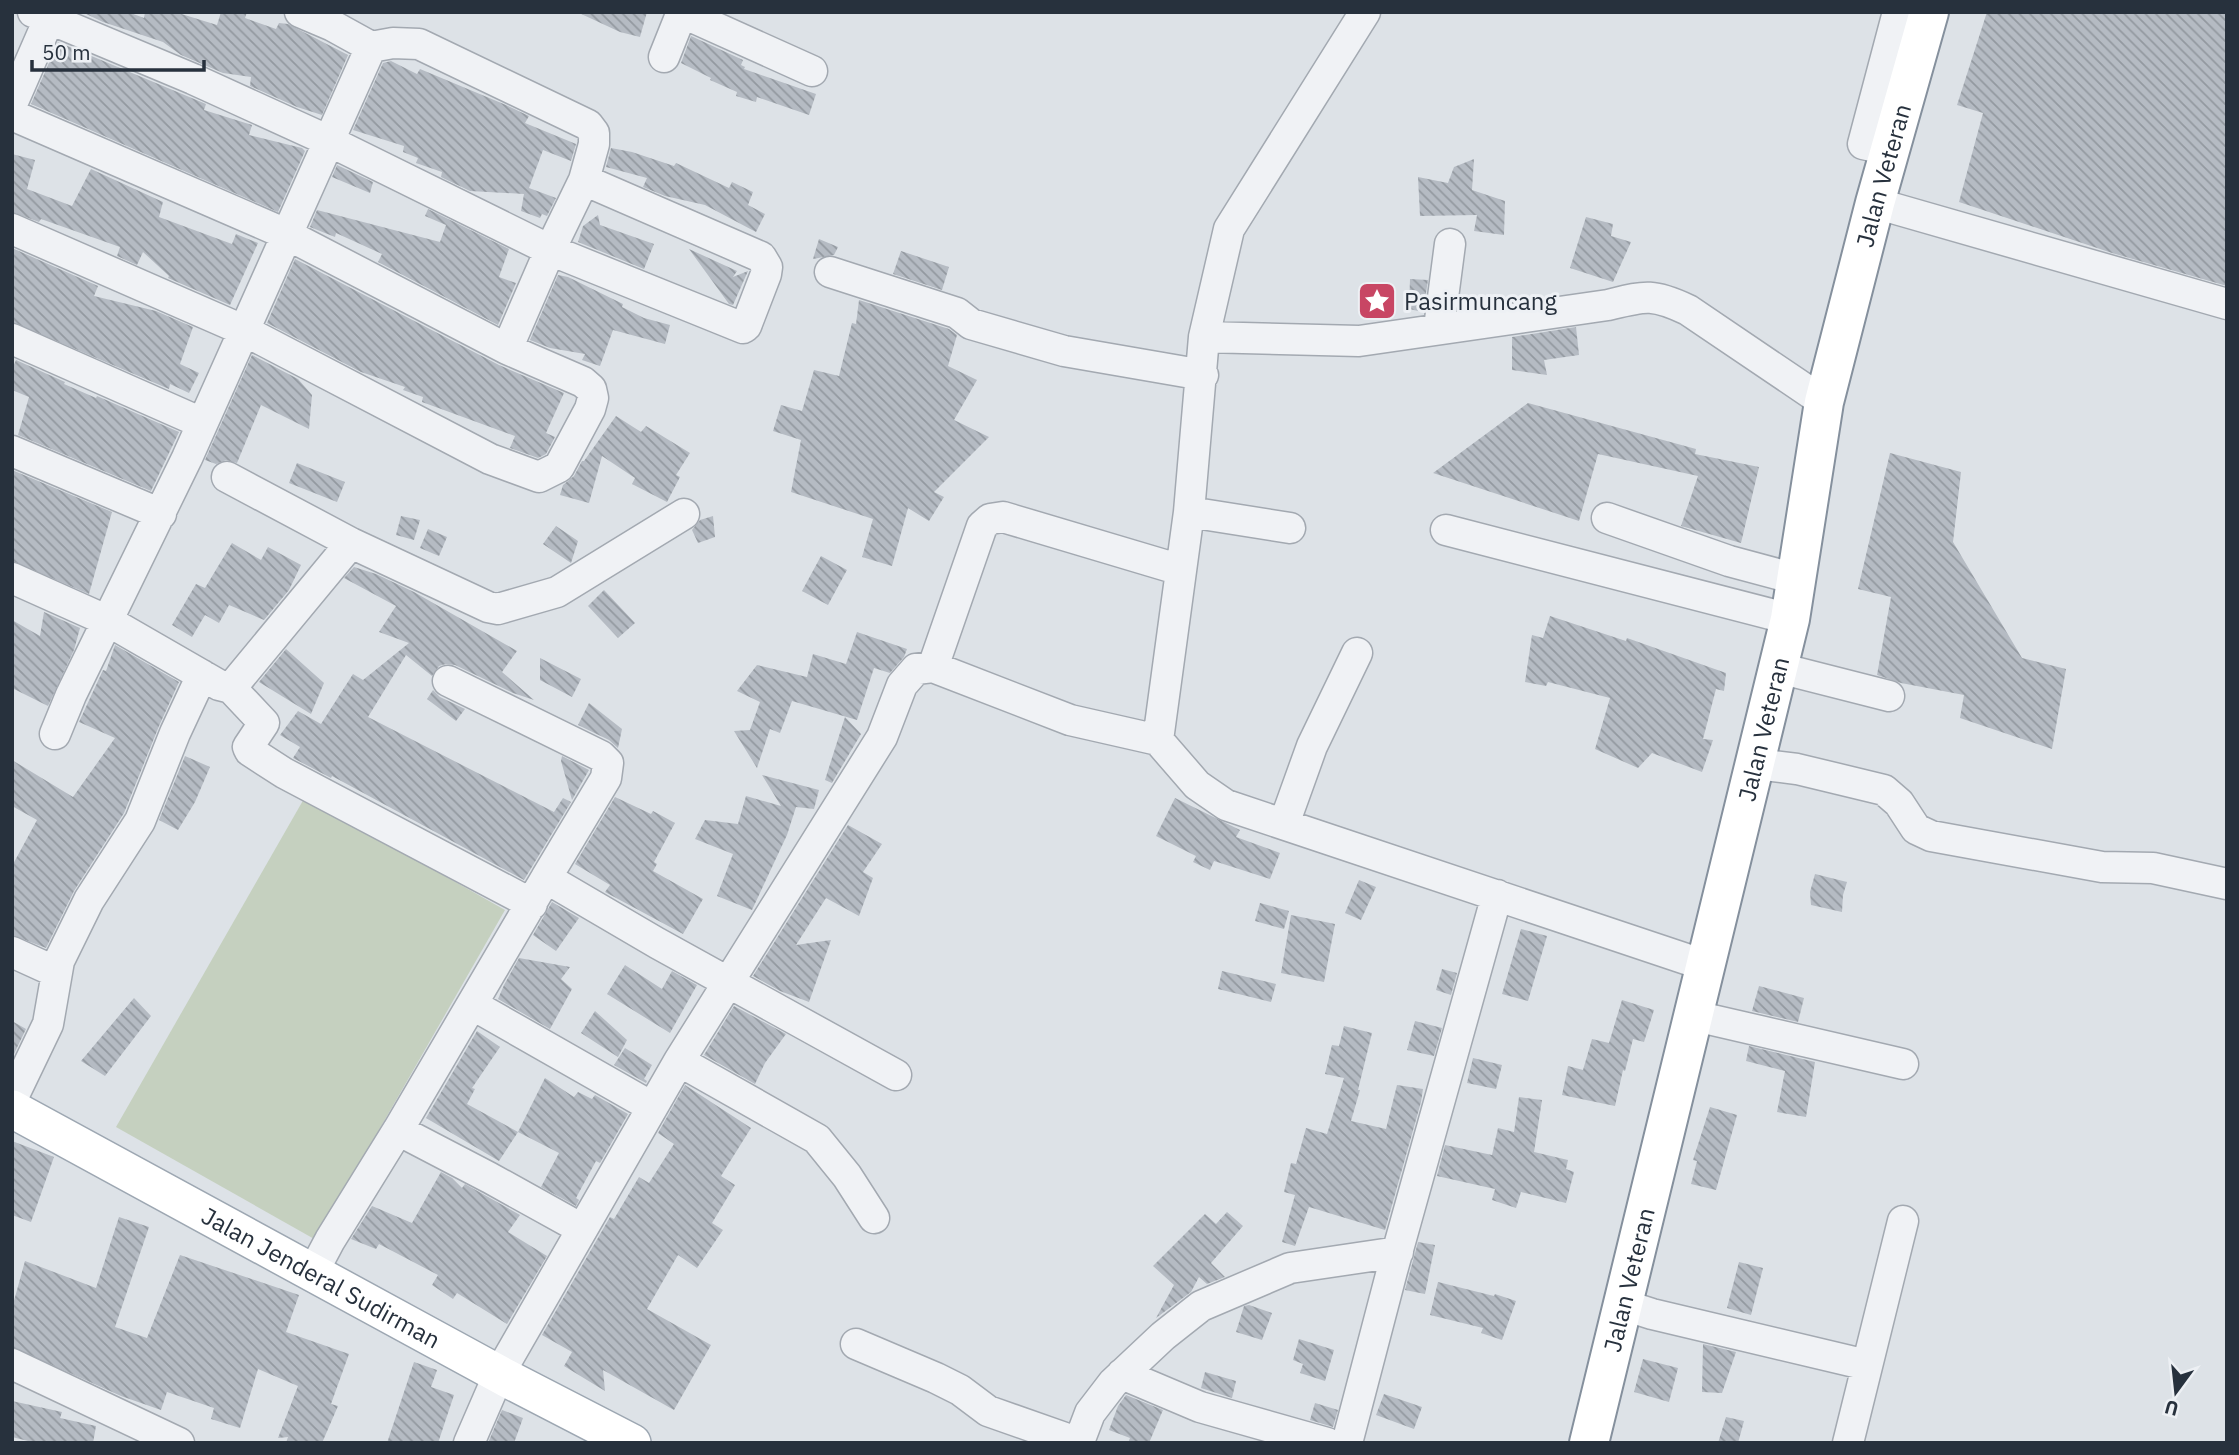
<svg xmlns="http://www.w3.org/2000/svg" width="2239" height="1455" viewBox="0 0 2239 1455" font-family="'IBM Plex Sans',sans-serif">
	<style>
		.pitch { fill: #c5d0bf }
		.building { fill: url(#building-back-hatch) }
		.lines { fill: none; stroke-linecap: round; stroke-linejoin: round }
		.minor-casing { stroke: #a3a9b1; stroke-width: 33 }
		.major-casing { stroke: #9da7b2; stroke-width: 40 }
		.highway-casing { stroke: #85909d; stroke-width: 42 }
		.minor { stroke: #f0f2f5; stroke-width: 30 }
		.major { stroke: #fff; stroke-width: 37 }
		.highway { stroke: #fff; stroke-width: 38 }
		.labels { text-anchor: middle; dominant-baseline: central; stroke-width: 6; stroke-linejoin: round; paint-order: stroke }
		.street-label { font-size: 24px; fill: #27313d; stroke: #edf0f4 }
		.poi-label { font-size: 24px; fill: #27313d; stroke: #edf0f4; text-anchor: start }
	</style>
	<defs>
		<pattern id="building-back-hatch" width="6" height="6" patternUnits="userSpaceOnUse" patternTransform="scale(1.75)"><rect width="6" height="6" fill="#b5bbc3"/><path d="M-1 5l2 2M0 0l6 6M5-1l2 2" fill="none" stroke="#9399a0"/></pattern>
	</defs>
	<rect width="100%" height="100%" fill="#dde2e7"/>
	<path class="pitch" d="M305 797 505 910 316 1240 116 1127Z"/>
	<path class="building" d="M82 12H128L144 18 145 12H175L217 25 221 12H247L245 18 276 29 279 23 288 24 348 55 322 115 297 107 250 86 251 77 223 73 181 55 163 42 103 22Z
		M577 12H647L640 37 620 32Z
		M1987 12H2227V286L2112 253 1959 202 1983 113 1957 105Z
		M691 36 743 60 741 65 745 67 744 69 816 94 809 115 757 97 756 102 736 96 737 92 710 80 711 78 681 63Z
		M58 42 206 104 204 110 252 125 249 135 302 148 305 151 278 212 31 104Z
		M391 61 417 74 420 69 506 105 529 116 525 123 576 144 571 161 543 150 529 188 556 198 547 216 542 214 540 218 521 211 524 194 470 191 441 177 442 172 416 163 418 158 403 152 404 146 353 130 383 63Z
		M611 148 632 152 674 166 676 163 729 188 732 182 753 192 748 205 765 214 756 232 705 205 665 196 643 187 647 178 606 167Z
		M12 154 35 160 27 189 72 206 91 169 163 202 159 217 232 244 236 234 258 243 230 305 168 278 169 276 143 252 137 265 117 256 120 247 41 219 39 222 12 212Z
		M1474 159 1472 190 1505 201 1504 235 1474 231 1477 215 1420 216 1418 177 1448 183 1454 167Z
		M337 165 373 182 370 193 332 177Z
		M428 209 509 249 499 277 516 283 498 325 378 262 382 254 336 233 335 237 310 227 317 210 440 242 446 225 425 216Z
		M598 215 600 225 654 244 644 269 578 242 583 226Z
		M1586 217 1613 224 1611 236 1631 242 1613 282 1570 268Z
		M819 239 838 247 834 255 813 259Z
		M12 248 98 286 94 296 156 311 193 327 180 364 199 373 189 393 170 384 169 389 12 322Z
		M689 249 737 271 733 277 748 271 733 305 729 304Z
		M901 251 949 267 942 290 893 274Z
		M295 259 499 365 564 393 546 433 555 437 546 454 538 458 510 448 515 436 422 402 423 397 403 390 405 387 361 372 267 323Z
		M558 275 568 277 623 304 622 307 644 318 670 325 665 344 613 330 600 366 582 360 585 354 550 348 530 340Z
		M1410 279 1428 280 1423 312 1409 309Z
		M859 300 949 329 957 335 948 366 977 380 954 420 989 437 934 492 944 497 929 521 908 508 892 566 862 557 873 519 791 492 801 440 773 431 781 405 802 411 814 370 839 376 852 323 856 324Z
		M1576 327 1579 355 1544 360 1547 375 1512 370V337Z
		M252 355 298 379 312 395 309 429 261 405 237 463 226 460 216 464 205 460Z
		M16 360 65 382 64 384 96 398 97 396 179 432 151 491 18 435 29 397 12 390V369Z
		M1528 403 1696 449 1695 454 1759 467 1741 543 1681 526 1698 476 1598 454 1579 521 1433 473Z
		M616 416 641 432 646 426 690 453 676 475 680 477 667 502 632 484 635 478 602 456 589 503 560 495 563 485 574 476 582 461H584Z
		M1890 453 1961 472 1953 542 2022 658 2066 669 2052 749 1960 718 1964 695 1901 683 1877 675 1891 597 1858 589Z
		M297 463 345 482 337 502 289 483Z
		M12 470 112 512 89 594 12 561Z
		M401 516 420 520 414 540 396 535Z
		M713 516 715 537 698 543 692 530 700 520Z
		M556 526 578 541 571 563 543 544Z
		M428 529 447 537 439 556 420 548Z
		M232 543 261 560 268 547 301 565 289 590 264 620 229 605 219 623 205 615 192 637 172 625 196 584 205 588Z
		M821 556 847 570 828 605 802 591Z
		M354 567 376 574 414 592 517 651 502 672 534 700 513 693 455 665 446 664 439 666 432 676 406 655 368 717 554 812 563 798 571 802 524 880 332 776 331 778 293 758 300 747 280 735 298 711 321 724 353 674 363 680 409 643 379 632 396 606 344 578Z
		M604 590 635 623 618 638 588 606Z
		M44 612 80 628 74 650 48 706 12 688V620L40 636Z
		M1550 616 1626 641 1627 638 1726 673 1724 691 1716 689 1703 739 1713 740 1702 772 1652 753 1638 768 1595 749 1610 698 1548 682 1546 686 1525 682 1532 635 1543 638Z
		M857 632 907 649 904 657 890 673 874 668 857 720 792 701 780 733 770 729 757 768 734 731 750 730 760 702 737 691 757 665 807 677 813 654 846 664Z
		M115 645 179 682 159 726 124 813 74 891 46 948 12 935V866L37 820 12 806V760L73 797 115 738 79 722 103 670 106 671Z
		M286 649 324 683 311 714 259 682Z
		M540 658 581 679 572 697 540 680Z
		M433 690 440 697 465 709 456 721 427 699Z
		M589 703 622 729 618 748 609 740 578 725Z
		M845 717 861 734 832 783 825 780Z
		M185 756 210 767 195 802 178 830 159 820Z
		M562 756 589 770 572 800 561 761Z
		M762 775 819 790 814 809 796 807 787 835 752 910 717 896 733 854 695 839 705 820 738 824 746 796 781 806Z
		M615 797 651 814 653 811 675 823 654 862 657 864 653 871 703 899 683 934 605 892 610 885 575 864Z
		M1175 798 1240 830 1236 837 1280 853 1270 879 1214 861 1210 870 1193 862 1196 856 1156 836Z
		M848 825 882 844 863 872 873 878 859 916 826 898 796 945 831 940 809 1002 780 991 753 976Z
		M1815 874 1847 882 1843 895 1842 912 1811 905 1810 892Z
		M1359 880 1376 887 1361 920 1345 913Z
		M552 902 579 918 556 951 533 935Z
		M1260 903 1289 911 1284 929 1255 921Z
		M1291 915 1335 924 1324 982 1281 973Z
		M1521 929 1547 936 1528 1001 1502 994Z
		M519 958 570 967 561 979 572 989 550 1029 498 999 504 985Z
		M625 965 662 989 672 971 697 985 670 1033 607 994Z
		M1442 969 1457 973 1451 995 1436 990Z
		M1222 971 1276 984 1271 1002 1218 989Z
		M1759 986 1804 998 1798 1022 1752 1011Z
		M134 998 151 1016 105 1076 81 1061Z
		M1622 1000 1654 1010 1644 1042 1633 1039 1625 1071 1623 1070 1615 1106 1562 1095 1568 1066 1583 1070 1592 1039 1609 1043Z
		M734 1006 786 1034 765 1063 755 1084 704 1055Z
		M595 1011 627 1040 618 1057 581 1033Z
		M12 1021 26 1029 12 1058Z
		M1415 1021 1442 1028 1434 1056 1407 1050Z
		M1344 1026 1372 1033 1358 1090H1360L1351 1121 1386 1129 1397 1085 1423 1089 1421 1102 1385 1230 1309 1207 1295 1246 1282 1242 1295 1195 1284 1192 1291 1163 1296 1164 1306 1128 1327 1134 1344 1078 1325 1074 1332 1045 1339 1046Z
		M477 1031 500 1047 472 1088 475 1089 467 1104 518 1132 499 1161 426 1118Z
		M1749 1046 1815 1062 1806 1117 1777 1112 1785 1071 1746 1061Z
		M625 1048 652 1065 644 1079 647 1081 646 1083 614 1065Z
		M1473 1058 1502 1065 1496 1089 1467 1083Z
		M545 1078 574 1097 578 1092 592 1099 595 1095 628 1114 600 1163 596 1161 576 1198 579 1200 576 1206 541 1187 559 1153 518 1132Z
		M685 1085 751 1128 721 1176 735 1185 712 1223 723 1230 697 1268 678 1255 647 1309 711 1345 674 1410 603 1370 605 1391 564 1366 572 1352 542 1335 610 1217 614 1219 639 1177 649 1183 674 1144 658 1133Z
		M1519 1097 1542 1100 1534 1152 1568 1160 1566 1169 1574 1172 1566 1203 1521 1192 1516 1208 1492 1200 1495 1189 1437 1176 1445 1145 1492 1155 1498 1128 1514 1132Z
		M1710 1107 1737 1115 1716 1190 1691 1184 1697 1161 1693 1160Z
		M12 1141 54 1157 31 1222 12 1215Z
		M441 1172 452 1178 462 1188 465 1184 520 1215 508 1232 547 1256 507 1324 457 1293 453 1299 432 1285 438 1275 379 1244 376 1249 351 1239 372 1206 412 1223Z
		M1227 1212 1243 1226 1211 1263 1225 1277 1207 1284 1199 1277 1191 1292 1156 1318 1174 1285 1153 1266 1205 1214 1216 1224Z
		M119 1217 149 1227 115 1327 147 1338 180 1255 299 1295 286 1332 349 1354 331 1404 338 1406 322 1443H286L288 1437 278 1438 298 1386 258 1369 240 1428 211 1419 214 1408 167 1392 161 1410 121 1396 12 1347V1308L25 1261 96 1288Z
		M1418 1242 1435 1245 1425 1294 1405 1290Z
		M1739 1262 1763 1268 1751 1315 1727 1308Z
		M1438 1282 1494 1296 1495 1294 1516 1301 1502 1340 1481 1333 1483 1328 1430 1315Z
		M1249 1305 1272 1313 1262 1340 1236 1332 1244 1306Z
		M1299 1339 1334 1350 1325 1381 1300 1373 1303 1364 1293 1360Z
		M1703 1344 1736 1352 1722 1393 1702 1392Z
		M1643 1359 1678 1368 1669 1402 1634 1392Z
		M414 1362 437 1370 431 1387 454 1395 438 1443H387Z
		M1205 1372 1236 1381 1232 1398 1201 1388Z
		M1384 1394 1422 1407 1414 1429 1376 1415Z
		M1126 1395 1163 1410 1149 1443H1128L1130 1438 1109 1430 1118 1406Z
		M12 1401 62 1412 60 1418 96 1426 93 1443H36L12 1437Z
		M1315 1403 1338 1410 1333 1427 1310 1420Z
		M502 1410 523 1418 514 1443H488Z
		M1726 1417 1744 1421 1738 1443H1718Z"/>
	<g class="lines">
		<g class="minor-casing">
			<path id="minor" d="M33 12 193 79 329 141 550 250 743 328 746 326 766 274 767 267 761 257 584 180
				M300 12 333 26 371 47 393 43 419 44 588 125 594 133V144L584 180 550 250 507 349
				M681 12 812 71
				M664 57 682 12
				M12 104 52 12
				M12 115 286 234 507 349 583 382 591 389 593 398 590 409 559 467 539 477 490 459 243 330 12 229
				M1890 150 1863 144 1898 12
				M1875 203 2227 304
				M830 272 957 313 971 324 1064 351 1203 375
				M1439 328 1450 244
				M1204 337 1359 341 1608 305C1645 296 1652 293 1688 310L1824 402
				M12 339 202 423
				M12 451 161 514
				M227 477 351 543 488 607 498 609 557 592 684 514
				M1189 512 1290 528
				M1607 518 1729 561 1796 579
				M1446 530 1790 619
				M12 578 108 621 219 685 231 688 351 543
				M933 667 982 526 990 519 1003 517 1181 570
				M1779 668 1889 696
				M448 681 601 756 608 763 606 778 546 878
				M231 688 264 723 248 747 250 751 284 773 532 904
				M55 734 71 695 187 458 371 47
				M1158 740 1189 512 1204 337 1229 229 1365 12
				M1756 764 1797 769 1884 790 1899 803 1916 829 1931 836 2102 867 2153 868 2227 884
				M1284 824 1312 746 1357 653
				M12 952 56 972
				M473 1005 652 1107
				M1695 1016 1903 1064
				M679 1061 817 1139 847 1176 874 1218
				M12 1099 48 1024 59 961 89 900 140 821 175 733 202 675
				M398 1130 490 1178 582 1229
				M313 1272 330 1240 398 1130 546 878 657 943 896 1075
				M1624 1305 1652 1314 1867 1365
				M856 1344 936 1378 960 1390 988 1411 1079 1443
				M12 1364 179 1443
				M1122 1374 1200 1407 1327 1443
				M1079 1442 1090 1413 1113 1383 1163 1336 1201 1306 1290 1268 1398 1252
				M469 1443 499 1374 679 1061 882 737 902 685 916 669 933 667 1070 720 1158 740 1197 785 1226 805 1707 966
				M1347 1443 1392 1271 1497 895
				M1848 1443 1903 1221"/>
		</g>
		<g class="major-casing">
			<g id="major">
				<path id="s1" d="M12 1109 506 1378 632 1443"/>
			</g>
		</g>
		<g class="highway-casing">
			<g id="highway">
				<path id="s2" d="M1589 1443 1790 619 1824 402 1875 203 1929 12"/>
			</g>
		</g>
		<use href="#minor" class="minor"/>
		<use href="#major" class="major"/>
		<use href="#highway" class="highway"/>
	</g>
	<defs>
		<g id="sight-square" transform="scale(2.0125)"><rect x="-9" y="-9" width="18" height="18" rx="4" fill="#c84664" stroke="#edf0f4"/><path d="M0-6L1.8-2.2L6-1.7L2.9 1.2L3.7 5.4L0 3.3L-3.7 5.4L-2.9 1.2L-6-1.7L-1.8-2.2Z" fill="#fff"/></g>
	</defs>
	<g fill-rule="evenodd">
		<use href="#sight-square" x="1377" y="301"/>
	</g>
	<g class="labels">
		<g class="street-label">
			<text stroke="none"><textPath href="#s2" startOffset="1302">Jalan Veteran</textPath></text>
			<text stroke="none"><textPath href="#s2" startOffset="735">Jalan Veteran</textPath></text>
			<text stroke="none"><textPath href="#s1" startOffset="352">Jalan Jenderal Sudirman</textPath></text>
			<text stroke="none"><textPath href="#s2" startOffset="168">Jalan Veteran</textPath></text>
		</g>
		<g class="poi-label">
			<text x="1404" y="301">Pasirmuncang</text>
		</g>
	</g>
	<rect width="2239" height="1455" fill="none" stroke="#27313d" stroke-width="28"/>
	<g transform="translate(2176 1392) rotate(195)" stroke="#edf0f4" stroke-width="5" paint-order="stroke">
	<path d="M0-5L12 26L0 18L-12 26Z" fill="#27313d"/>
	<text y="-10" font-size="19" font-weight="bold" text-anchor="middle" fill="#27313d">U</text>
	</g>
	<path d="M32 60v10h172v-10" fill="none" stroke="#27313d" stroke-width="3.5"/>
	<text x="42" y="60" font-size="21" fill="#27313d" stroke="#edf0f4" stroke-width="5" paint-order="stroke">50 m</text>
</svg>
